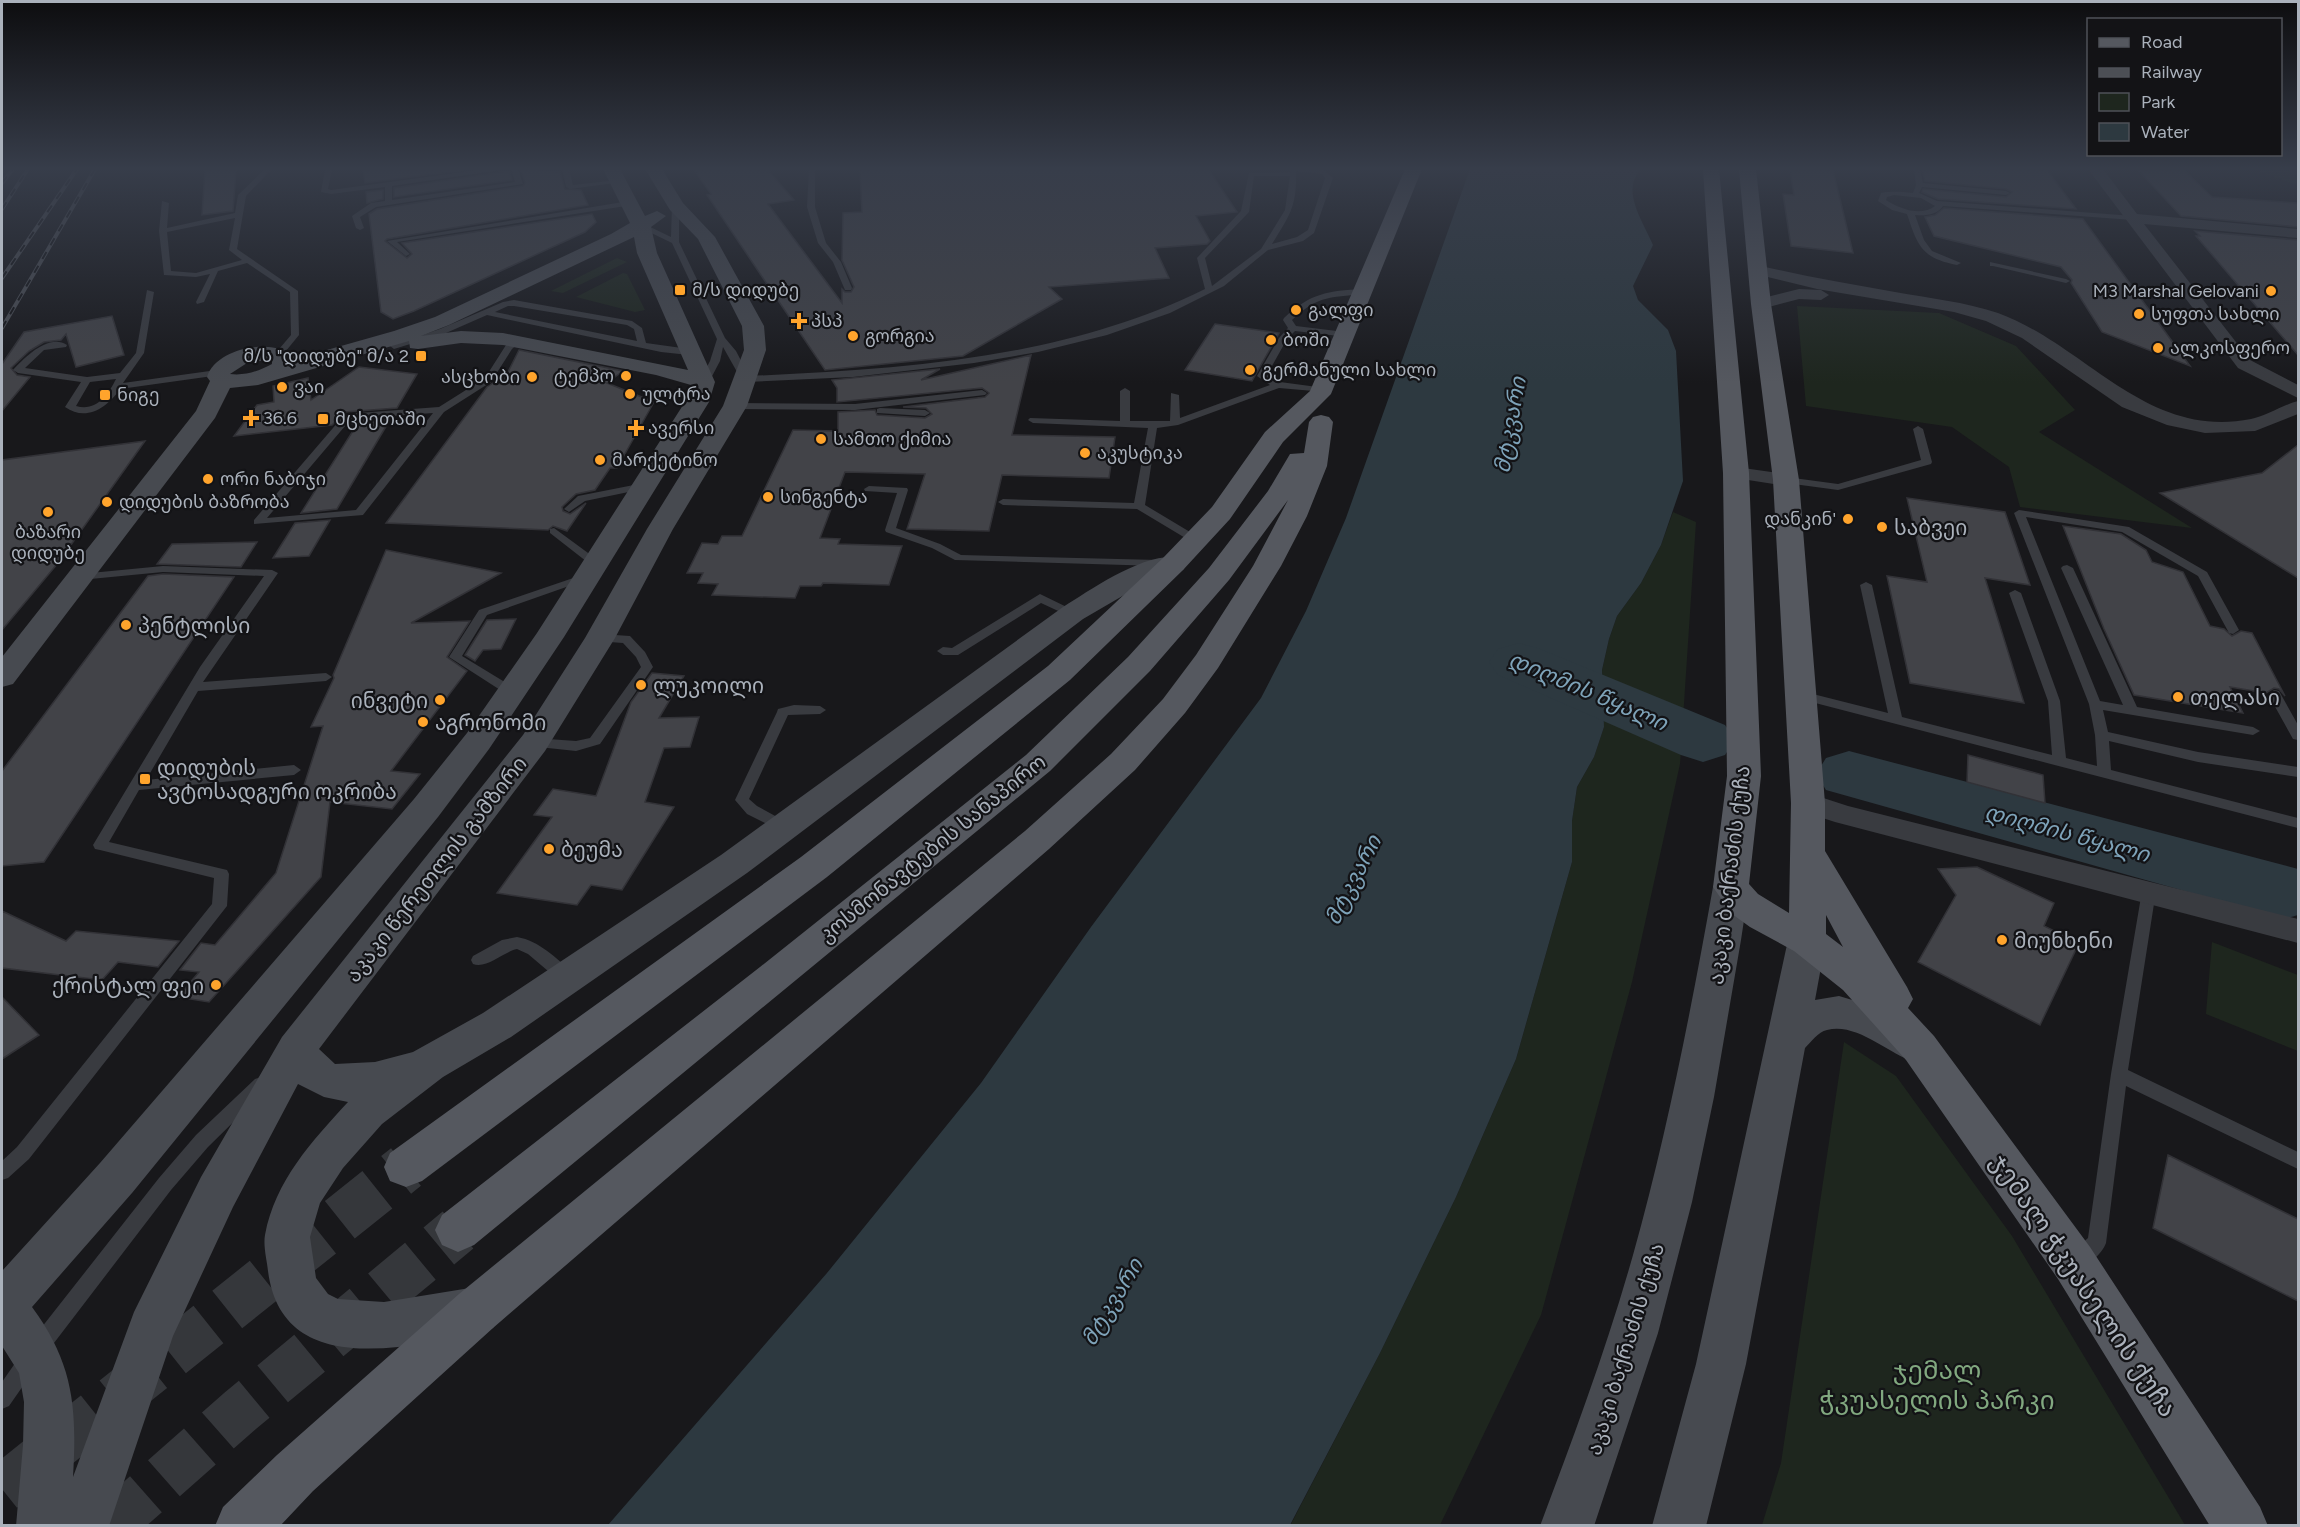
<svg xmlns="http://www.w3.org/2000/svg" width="2300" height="1527" viewBox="0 0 2300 1527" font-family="Figtree,'Noto Sans Georgian',sans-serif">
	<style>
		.green { fill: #1e261e }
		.water { fill: #2d3940 }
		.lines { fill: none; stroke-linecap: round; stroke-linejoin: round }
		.river { fill: #2d3940; fill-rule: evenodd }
		.building { fill: #424348; stroke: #323237; stroke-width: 1.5 }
		.primary-tunnel { stroke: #35373b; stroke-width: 48; stroke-dasharray: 48 24; stroke-linecap: butt }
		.lane { fill: #393b40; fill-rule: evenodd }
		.street { fill: #393b40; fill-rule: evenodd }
		.secondary { fill: #474a50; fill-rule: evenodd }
		.primary { fill: #55585f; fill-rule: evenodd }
		.rail-casing { stroke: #4c4f55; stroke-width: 4 }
		.rail { stroke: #131316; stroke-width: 2; stroke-dasharray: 8; stroke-linecap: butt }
		.poi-dot { fill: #ffa42c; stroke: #131316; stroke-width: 2 }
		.labels { text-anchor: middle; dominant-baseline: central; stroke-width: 4.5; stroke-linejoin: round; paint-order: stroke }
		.far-poi-label { font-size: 18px; fill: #aab1bb; stroke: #131316; text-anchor: start }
		.poi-label { font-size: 21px; fill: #aab1bb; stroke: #131316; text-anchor: start }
		.street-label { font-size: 21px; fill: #aab1bb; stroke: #131316 }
		.water-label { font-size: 22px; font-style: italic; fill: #7ea3b9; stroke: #131316 }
		.near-street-label { font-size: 26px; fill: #aab1bb; stroke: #131316 }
		.near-park-label { font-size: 26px; fill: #81a87f; stroke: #131316 }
	</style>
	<rect width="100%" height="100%" fill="#18181b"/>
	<path class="green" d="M2287 169 2298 173V185L2251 169Z
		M617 258 627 262 563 293 551 291Z
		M623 273 627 274 645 310 635 312 576 297Z
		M1797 306 1939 313 2016 346 2075 410 2039 432 2192 528 2020 507 2009 467 1952 427 1806 406Z
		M1673 512 1696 522 1680 764 1632 982 1541 1315 1440 1525 1290 1526 1380 1353 1456 1197 1516 1059 1572 862V821L1577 787 1594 757 1604 727 1602 670 1609 639 1617 616 1641 583 1661 545Z
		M2212 942 2298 975V1051L2206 1014Z
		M1844 1042 1896 1076 2012 1236 2185 1525H1762L1781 1463Z"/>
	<path class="water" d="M1470 169H1642C1619 189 1644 223 1653 245L1633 286 1638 300 1668 330 1676 351 1683 481 1661 545 1641 583 1617 616 1609 639 1602 670 1604 727 1594 757 1577 787 1572 821V862L1516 1059 1456 1197 1380 1353 1290 1525H608L827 1273 981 1083 1091 927 1261 698 1306 611 1346 518Z"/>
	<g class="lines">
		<path class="river" d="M1519 643 1540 649 1725 725 1735 740 1725 755 1703 762 1681 755 1498 675 1489 662 1498 649Z
			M1849 751 2298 869V915L2284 919 1826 790 1816 774 1826 758Z"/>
	</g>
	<path class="building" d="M205 170H236L233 211 202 215Z
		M363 170H465L365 183Z
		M521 170 560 172 565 189 581 190 588 205 387 239 385 241 407 258 412 254 402 243 592 214 596 222 585 232 414 311 393 319 381 312 369 214 377 209 523 186 525 183Z
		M694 170H768L794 200 768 204 842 303V289L845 292H851L854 287 842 260 843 213 862 212 860 170H1209L1237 212 1196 216 1210 241 1207 244 1155 248 1169 278 1049 287 1062 299 963 356 825 370 707 195 711 194Z
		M1790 170H1833L1853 253 1791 246 1783 194 1794 195Z
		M1922 170H2047L2076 209 1938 199 1922 192 1923 189 2006 197 2012 192 2006 189 1925 181Z
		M2138 170H2184L2212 197 2298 203V227L2181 216Z
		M509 171 512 180 394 197V188Z
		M383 190V199L367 203 366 192Z
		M1944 208 2083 219 2190 366 2102 332 2071 283 2072 280 2061 267 1934 236 1925 217 1935 215Z
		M2195 231 2298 240V355L2196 236H2200Z
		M112 316 124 355 76 367 66 334 61 340 44 342 29 351 11 368 17 375 30 377 2 411V364L24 332Z
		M1215 324 1279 333 1252 381 1185 370Z
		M519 350 623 371 607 383 654 402 617 468H610L595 490 576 494 562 507 563 511 570 514 586 503 567 531 553 526 548 530 386 523 487 387 493 383 502 384Z
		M1031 355 1012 435 1115 437 1109 478 1002 475 989 531 907 529 925 474 845 472 820 538 840 539 838 544 902 546 889 585 823 583 821 586H800L795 598 712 595 718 584 698 583 703 573H687L702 543 718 544 722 536H742L793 430 838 431V412L875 410 877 415 925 418 932 414 926 408 903 407 985 397 989 393 982 388 837 402V388L832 380 940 369 921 380Z
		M359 367 417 374 397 408 345 412 332 425 234 436 257 405 274 402 273 386 308 378 311 400Z
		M391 418 337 509 301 513 358 423 350 424 352 421Z
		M145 441 58 563 2 630V460Z
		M2298 445V578L2160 493 2262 473Z
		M1907 498 2005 512 2030 585 1985 578 2024 703 1910 683 1887 576 1927 582Z
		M330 520 309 556 273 558 295 523Z
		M2063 526 2121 534 2146 550 2152 562 2183 572 2210 626 2224 629 2232 636 2241 631 2252 633 2285 696 2279 689 2274 688 2266 693 2230 687 2243 713 2134 695 2104 629Z
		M257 542 241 567 157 564 172 544Z
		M386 550 501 573 411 623 470 621 447 657 467 671 391 771 420 774 392 809 330 802 321 877 209 1002 178 997 199 972 180 970 201 943 215 945 276 873 323 726 311 727 334 678 333 675Z
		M163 574 234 577 44 862 2 866V771L148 576Z
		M516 619 501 649 483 650 475 661 465 655 487 620Z
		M652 673 684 676 659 718 699 717 690 747 664 748 645 802 674 807 622 890 591 885 577 905 497 893 552 817 534 815 553 789 596 796 631 702Z
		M1968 755 2043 775 2045 803 1967 782Z
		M1977 867 2054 903 2044 926 2079 943 2040 1025 1918 962 1956 895 1938 869Z
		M2 911 66 941 76 931 179 941 158 967 118 962 102 980 2 968Z
		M2 997 39 1035 2 1059Z
		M2168 1155 2298 1219V1301L2153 1228Z"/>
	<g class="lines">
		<path class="primary-tunnel" d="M2 1489 406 1167
			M110 1526 240 1411 458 1230"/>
		<path class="lane" d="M265 169H272L246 196 237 249 298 291 299 335 281 357 278 358 274 355 291 335 290 292 247 263 218 271 204 302 197 304 196 302 210 274 196 277 164 275 159 231 162 201 169 203 167 228 235 213 238 195ZM235 218 229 250 242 260 196 273 171 271 167 232Z
			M325 169H332L328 189 331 190 485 169H508L392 186V200L515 182 511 169H518L523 184 376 207 360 217 364 228 360 230 356 228 352 216 371 203 385 201V187L331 194 321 192Z
			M562 169H569L573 185 618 180 622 182 570 189 566 187Z
			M809 169H815V207L826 243 841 262 852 288 851 290H845L833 262 818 243 807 207Z
			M1290 169 1324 170 1333 178 1314 233 1303 241 1268 250 1224 286 1170 313 1107 335 1038 352 974 363 853 377 746 382 741 379 723 347 720 361 709 382 701 384 699 382 710 361 717 339 672 243 637 226 644 224 671 237 672 206 679 204V242L725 338 736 351 749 376C904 369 1063 359 1205 289L1197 258 1241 211 1249 173 1290 172ZM1296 171 1322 174 1325 178 1308 230 1297 237 1272 244C1290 215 1297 206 1296 171ZM1254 176H1290L1285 210 1261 249 1212 286 1205 258 1249 212Z
			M1920 169 1923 183 2006 191 2010 193 2006 195 1922 187 1919 193 1937 201 2133 216 2137 218 2133 220 1943 206C1937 215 1926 216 1915 215L1924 240 1932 251 1961 263 1957 265C1922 258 1918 247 1907 214L1892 210 1878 201 1881 193C1892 191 1901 192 1913 193L1916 185 1914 170ZM1894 195 1921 198 1935 206C1921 217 1900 209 1886 200L1887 197Z
			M629 201H632V205L397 242 410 254 406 256 387 241Z
			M1990 262 2066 279 2070 281 2066 283 1993 266H1990Z
			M1363 289 1367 291 1366 293C1330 299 1321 293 1292 320L1296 326 1345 332 1348 333V337L1295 331 1287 339 1267 375 1280 382 1325 388V392L1279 388 1178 425 1157 428 1145 505 1200 538V542H1192L1137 509 1003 505 998 502 1003 499 1134 503 1148 428 1033 423 1028 420 1030 418 1120 421V391L1125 388 1130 391V421H1170L1171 393 1179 395 1180 418 1270 385 1257 376 1279 338 1288 328 1283 320 1284 318C1311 293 1327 291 1363 289Z
			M147 290 154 292 144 353 123 383 217 370 220 371V375L120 389C107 408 86 422 65 407L81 382 18 373 13 370C25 357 49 333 67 345L66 347 44 350 25 368 87 377 120 373 136 353ZM116 379C108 395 96 412 76 406L90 382Z
			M514 300 632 321 642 328 646 343 689 349 693 352 689 355 661 352 487 315 446 333 394 349 390 346 440 329 503 302ZM508 306H514L627 325 634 329 637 341 495 312Z
			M517 338 521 341 512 349 491 382 444 412 363 515 254 524V520L345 414 439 407 485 378 506 345ZM433 413 356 510 267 518 351 419Z
			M982 390 987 393 985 395 855 410 735 409 730 406 735 403 855 404Z
			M880 408 925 410 930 413 925 416 877 413V409Z
			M1918 426 1923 429 1932 462 1931 464 1838 490 1786 483 1781 480 1786 477 1838 484 1921 460 1913 429Z
			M644 483 649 486 648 488 585 501 569 512 564 509 578 496Z
			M869 486 907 488 908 490 896 528 940 544 961 555 1159 560 1165 563 1159 566 955 560 932 548 886 532 885 530 897 493 865 491 864 489Z
			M2019 510 2129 527 2207 572 2239 630 2233 634 2229 633 2198 576 2122 532 2026 517 2100 701 2123 705 2061 568 2063 566 2067 565 2073 568 2137 707 2253 727 2260 731 2253 735 2103 710 2108 732 2198 752 2298 767V777L2198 762 2109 741 2111 770 2298 818V828L1796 698 1795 695 1801 691 1888 713 1860 585 1866 582 1872 585 1902 717 2052 755 2048 701 2009 593 2015 590 2021 593 2060 701 2066 758 2097 766 2095 735 2089 704 2014 513Z
			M554 528 599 561V565H591L550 533V529Z
			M163 566 272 570 278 573 203 682 326 673 332 677 326 681 198 691 146 780 294 765 301 770 294 775 139 790 109 842 227 870 229 874 227 906 29 1159 8 1178 2 1180V1161L17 1147 212 904 214 878 100 850 95 849 93 845 200 667 264 576 163 572 80 580 74 577 80 574Z
			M585 574 589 575V579L487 615 462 656 516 689 518 692 516 695H508L449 657 479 610Z
			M1040 594 1079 613 1073 617 1069 616 1041 603 958 655H943L937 651 943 647 952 648Z
			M600 634 630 636 645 652 653 667 600 744 576 751 529 746 527 743 529 740 534 738 576 741 590 738 641 667 636 657 623 643 596 641 594 638Z
			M2274 690 2279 691 2298 725V740L2293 739 2268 694Z
			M794 705 820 706 826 710 820 714 788 715 749 799 757 806 788 823 790 827 788 831 783 832 747 814 735 800 777 712 778 709Z
			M2149 885 2154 887 2156 891 2128 1070 2298 1152V1169L2126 1086 2106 1243C2102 1254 2088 1266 2077 1270L2070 1268 2067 1261 2070 1254 2088 1238 2111 1074 2142 891 2144 887Z
			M517 937C540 941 555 958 573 972L575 977 573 982 567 983 561 982 528 954 517 949C503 952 487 969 473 964L471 960 473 956 502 940Z
			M261 1077 267 1079 270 1084 267 1089 208 1147 171 1190 41 1360 9 1406 2 1409V1382L27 1346 159 1178 196 1135 255 1079Z"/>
		<path class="street" d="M2088 169H2103L2137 214 2298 229V238L2144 224 2250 360 2298 385V398L2238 368Z
			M1757 265C1803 276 1849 284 1895 292 1929 298 1965 302 1998 313 2086 345 2146 440 2251 419 2267 416 2282 405 2298 401V414L2255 431 2205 433 2167 425 2122 407 2022 338 1986 321 1954 312 1817 289 1751 273 1749 270Z
			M1799 289 1821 290 1829 295 1821 300 1799 299 1761 309 1753 304 1755 300Z
			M1736 467 1786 474 1793 476 1796 480 1793 484 1786 486 1729 477 1726 473 1729 469Z
			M1808 793 1848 806 2298 919V943L1835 822 1798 810 1794 803 1798 796Z"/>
		<path class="secondary" d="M603 169H620L645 216 657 211 666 216 651 227 657 253 715 382 709 402 564 637 489 749 438 817 132 1193 32 1307C74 1364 77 1409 73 1477L134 1312 201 1177 282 1037 523 735 585 638 647 529 723 406 744 350 742 326 698 239 670 210 645 169H662L683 203 715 237 764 326 766 350 747 406 673 529 615 638 545 751 319 1049 335 1064 375 1062 413 1052 483 1013 721 855 1063 607C1092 589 1148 549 1183 558L1187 564 1183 570 1143 584 1083 619 747 873 511 1037 443 1077 382 1124 343 1168 320 1203 310 1237 316 1278 328 1294 338 1299 384 1302 476 1287 493 1294 500 1311 493 1328C471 1337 449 1339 427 1343 360 1354 279 1357 268 1271 267 1261 263 1246 265 1235 275 1181 312 1141 348 1102L324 1097 298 1084 233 1207 173 1336 109 1526H16L23 1445 24 1402 19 1373 2 1346V1271L100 1163 414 799 467 733 537 633 685 402 691 385 656 375 503 345 461 343 418 349 410 348 409 341 258 385 230 388 215 418 13 684 2 687V657L196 411 210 381 207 377C214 355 246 345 268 347 276 347 284 351 292 353L295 359 394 331 435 317 611 234 630 223ZM634 237 637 253 688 370 503 333 461 331 421 336 449 325ZM266 360 272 361V364C259 371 245 376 230 374L247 363Z
			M1731 873 1744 877 1749 887 1741 940 1714 1097 1692 1202 1658 1333 1594 1526H1540C1574 1436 1607 1347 1633 1255 1667 1134 1691 1010 1713 887L1718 877Z
			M1807 925 1820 929 1826 940 1815 1000 1839 996 1879 1008 1928 1033 1934 1045 1928 1057 1914 1062C1888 1053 1856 1022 1827 1030 1818 1032 1811 1042 1805 1048L1746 1364 1706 1526H1652L1696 1364 1788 940 1794 929Z"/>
		<path class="primary" d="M1405 169H1422L1331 394 1283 442 1230 519 1183 570 1070 680 827 877 422 1181 406 1187 390 1181 384 1167 390 1153 801 857 1048 666 1163 558 1212 507 1265 432 1310 391Z
			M1703 169H1719L1749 473 1761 776 1749 884 1758 894 1789 913 1791 803 1773 480 1751 304 1739 169H1756L1771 304 1799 480 1825 803V851L1907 987 1913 999 1908 1008 1934 1036 2090 1247 2260 1507 2268 1526H2210L2058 1279 1906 1060 1843 990 1794 951 1750 927 1732 914 1713 887 1727 776 1723 473ZM1826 915 1843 947 1826 934Z
			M1321 415 1329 417 1333 422 1327 466 1307 516 1281 566 1218 668 1185 713 1135 770 1049 849 493 1328 313 1491 280 1526H215L223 1507 277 1455 459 1294 1025 831 1111 754 1163 699 1196 655 1253 566 1288 500 1229 580 1150 671 1050 771 474 1245 458 1252 442 1245 435 1230 442 1215 760 967 1026 755 1128 657 1209 568 1268 491 1290 454 1304 453 1309 422 1313 417Z"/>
		<g class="rail-casing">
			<path id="rail" d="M2 183 13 169
				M2 209 28 169
				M2 278 77 169
				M2 328 95 169"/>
		</g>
		<use href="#rail" class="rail"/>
	</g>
	<linearGradient id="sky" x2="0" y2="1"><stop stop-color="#0d0d0f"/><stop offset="0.44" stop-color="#373d4a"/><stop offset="1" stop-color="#373d4a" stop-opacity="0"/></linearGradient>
	<rect width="2300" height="383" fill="url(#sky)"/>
	<g class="poi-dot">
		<rect x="674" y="284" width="12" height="12" rx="3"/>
		<circle cx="2271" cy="291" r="6"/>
		<circle cx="1296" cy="310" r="6"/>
		<circle cx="2139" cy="314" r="6"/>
		<path d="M796 312h6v6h6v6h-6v6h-6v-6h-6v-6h6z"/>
		<circle cx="853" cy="336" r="6"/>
		<circle cx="1271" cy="340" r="6"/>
		<circle cx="2158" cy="348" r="6"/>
		<rect x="415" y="350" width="12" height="12" rx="3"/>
		<circle cx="1250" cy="370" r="6"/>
		<circle cx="626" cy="376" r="6"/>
		<circle cx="532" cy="377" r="6"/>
		<circle cx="282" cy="387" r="6"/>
		<circle cx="630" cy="394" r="6"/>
		<rect x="99" y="389" width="12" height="12" rx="3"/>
		<path d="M248 409h6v6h6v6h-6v6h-6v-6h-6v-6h6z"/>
		<rect x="317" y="413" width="12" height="12" rx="3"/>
		<path d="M633 419h6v6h6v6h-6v6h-6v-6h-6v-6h6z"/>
		<circle cx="821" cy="439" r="6"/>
		<circle cx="1085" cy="453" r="6"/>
		<circle cx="600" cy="460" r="6"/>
		<circle cx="208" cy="479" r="6"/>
		<circle cx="768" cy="497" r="6"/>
		<circle cx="107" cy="502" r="6"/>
		<circle cx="48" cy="512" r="6"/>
		<circle cx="1848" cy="519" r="6"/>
		<circle cx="1882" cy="527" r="6"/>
		<circle cx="126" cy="625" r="6"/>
		<circle cx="641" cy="685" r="6"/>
		<circle cx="2178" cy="697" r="6"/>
		<circle cx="440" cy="700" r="6"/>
		<circle cx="423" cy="722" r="6"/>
		<rect x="139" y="773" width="12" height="12" rx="3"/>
		<circle cx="549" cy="849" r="6"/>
		<circle cx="2002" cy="940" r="6"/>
		<circle cx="216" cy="985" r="6"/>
	</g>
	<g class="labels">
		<g class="far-poi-label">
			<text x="692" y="290">მ/ს დიდუბე</text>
			<text x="2259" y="291" text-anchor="end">M3 Marshal Gelovani</text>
			<text x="1308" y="310">გალფი</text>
			<text x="2151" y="314">სუფთა სახლი</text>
			<text x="811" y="321">პსპ</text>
			<text x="865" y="336">გორგია</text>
			<text x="1283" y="340">ბოში</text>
			<text x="2170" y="348">ალკოსფერო</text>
			<text x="409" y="356" text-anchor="end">მ/ს "დიდუბე" მ/ა 2</text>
			<text x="1262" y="370">გერმანული სახლი</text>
			<text x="614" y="376" text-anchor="end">ტემპო</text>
			<text x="520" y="377" text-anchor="end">ასცხობი</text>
			<text x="294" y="387">ვაი</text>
			<text x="642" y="394">ულტრა</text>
			<text x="117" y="395">ნიგე</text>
			<text x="263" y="418">36.6</text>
			<text x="335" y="419">მცხეთაში</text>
			<text x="648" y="428">ავერსი</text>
			<text x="833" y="439">სამთო ქიმია</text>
			<text x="1097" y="453">აკუსტიკა</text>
			<text x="612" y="460">მარქეტინო</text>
			<text x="220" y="479">ორი ნაბიჯი</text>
			<text x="780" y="497">სინგენტა</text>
			<text x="119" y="502">დიდუბის ბაზრობა</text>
			<text x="1836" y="519" text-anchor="end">დანკინ'</text>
			<text x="48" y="532" text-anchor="middle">ბაზარი<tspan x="48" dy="21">დიდუბე</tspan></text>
		</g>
		<g class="poi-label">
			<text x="1894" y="527">საბვეი</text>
			<text x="138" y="625">პენტლისი</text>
			<text x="653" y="685">ლუკოილი</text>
			<text x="2190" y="697">თელასი</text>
			<text x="428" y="700" text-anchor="end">ინვეტი</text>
			<text x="435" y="722">აგრონომი</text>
			<text x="157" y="767">დიდუბის<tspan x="157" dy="24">ავტოსადგური ოკრიბა</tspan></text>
			<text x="561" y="849">ბეუმა</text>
			<text x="2014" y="940">მიუნხენი</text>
			<text x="204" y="985" text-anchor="end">ქრისტალ ფეი</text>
		</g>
		<g class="street-label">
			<text transform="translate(932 848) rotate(-39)">კოსმონავტების სანაპირო</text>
			<text transform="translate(436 869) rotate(-52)">აკაკი წერეთლის გამზირი</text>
			<text transform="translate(1729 875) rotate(-83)">აკაკი ბაქრაძის ქუჩა</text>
			<text transform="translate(1625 1349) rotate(-73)">აკაკი ბაქრაძის ქუჩა</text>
		</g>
		<g class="water-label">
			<text transform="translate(1510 425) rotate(-80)">მტკვარი</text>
			<text transform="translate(1588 691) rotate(23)">დიღმის წყალი</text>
			<text transform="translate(2067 833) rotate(15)">დიღმის წყალი</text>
			<text transform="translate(1353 880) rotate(-63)">მტკვარი</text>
			<text transform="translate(1112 1302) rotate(-59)">მტკვარი</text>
		</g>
		<g class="near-street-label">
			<text transform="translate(2084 1285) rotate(56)">ჯემალ ჭკუასელის ქუჩა</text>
		</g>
		<g class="near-park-label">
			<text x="1937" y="1370">ჯემალ<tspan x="1937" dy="30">ჭკუასელის პარკი</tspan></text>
		</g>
	</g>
	<rect width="2300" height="1527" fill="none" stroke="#aab1bb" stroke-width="6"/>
	<rect x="2087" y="18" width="195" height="138" fill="#131316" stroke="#4f5258" stroke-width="1.5"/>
	<rect x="2099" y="38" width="30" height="9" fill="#55585f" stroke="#4f5258" stroke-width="1.5"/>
	<text x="2141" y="48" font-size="18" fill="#aab1bb">Road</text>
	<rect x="2099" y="68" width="30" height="9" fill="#4c4f55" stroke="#4f5258" stroke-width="1.5"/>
	<text x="2141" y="78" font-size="18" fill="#aab1bb">Railway</text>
	<rect x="2099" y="93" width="30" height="18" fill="#1e261e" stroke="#4f5258" stroke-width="1.5"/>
	<text x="2141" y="108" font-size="18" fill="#aab1bb">Park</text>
	<rect x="2099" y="123" width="30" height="18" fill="#2d3940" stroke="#4f5258" stroke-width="1.5"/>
	<text x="2141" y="138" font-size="18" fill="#aab1bb">Water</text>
</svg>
